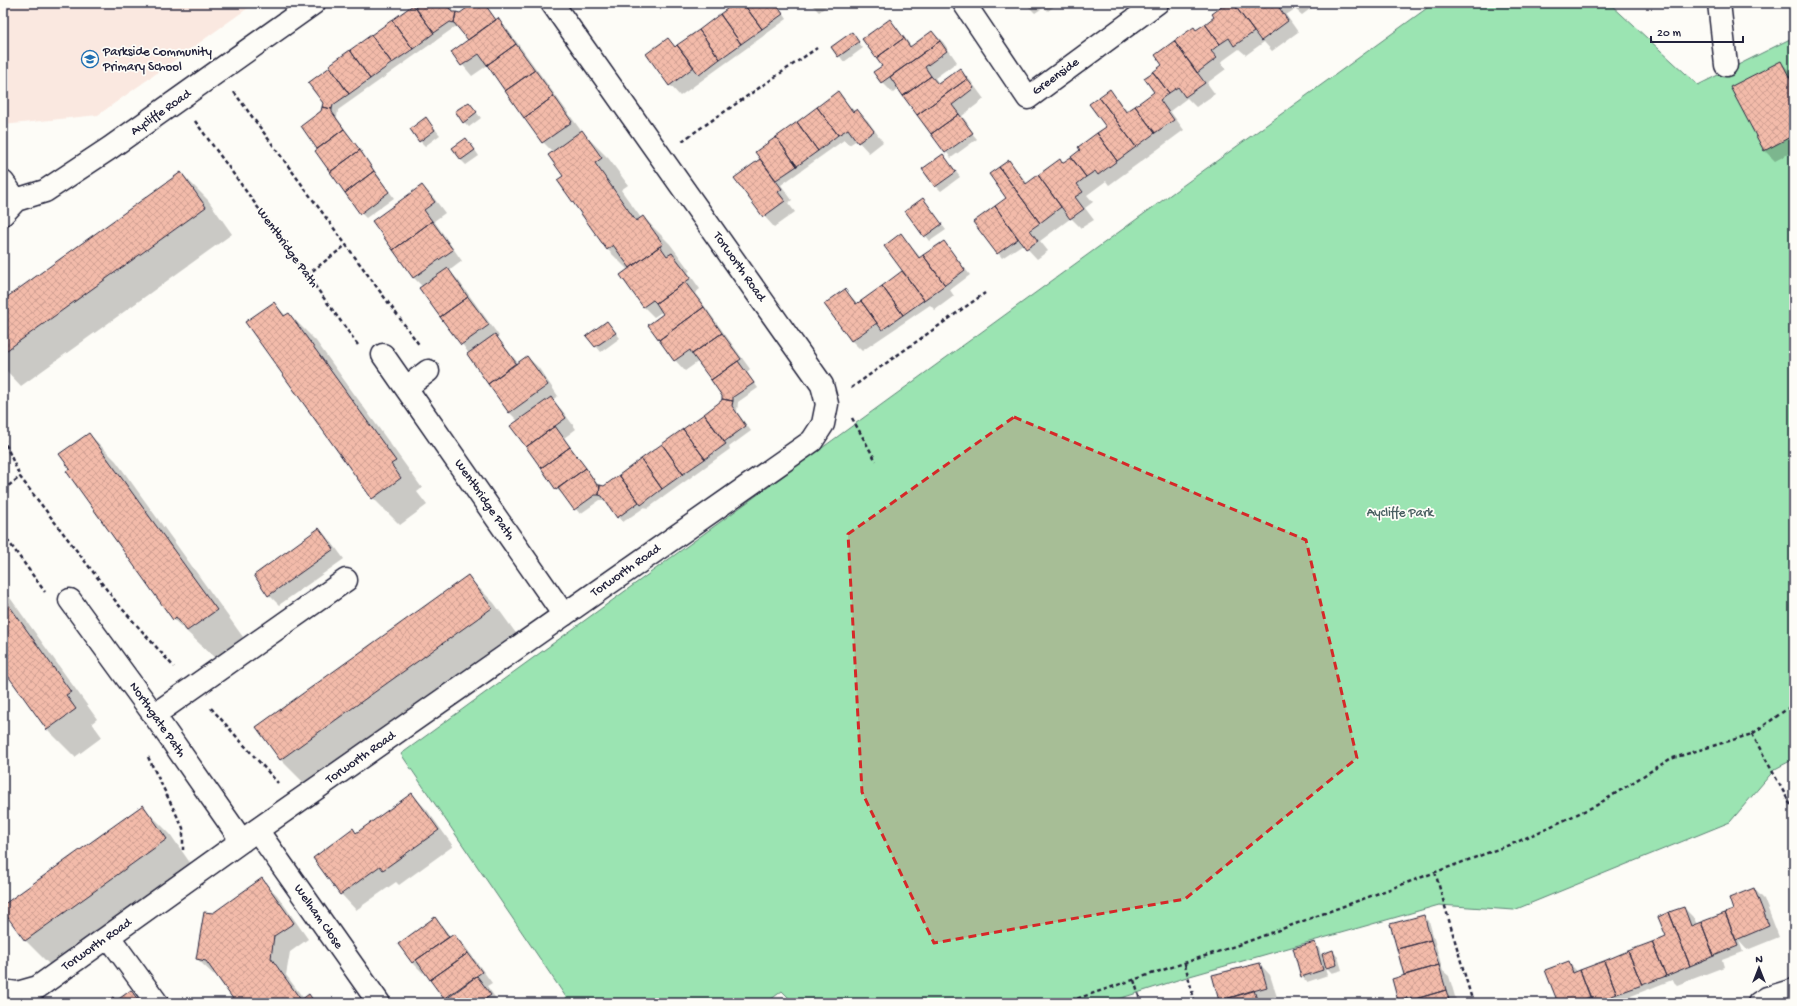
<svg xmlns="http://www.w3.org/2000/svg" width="1797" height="1006" viewBox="0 0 1797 1006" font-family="'Gochi Hand',sans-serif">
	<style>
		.built { fill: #fae8e0 }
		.park { fill: #9be4b2; stroke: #5e8376 }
		.shadow { fill: #0003 }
		.building { fill: url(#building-cross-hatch); stroke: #22223b }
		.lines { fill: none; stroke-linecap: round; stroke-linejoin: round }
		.minor-casing { stroke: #22223b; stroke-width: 25 }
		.path { stroke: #22223b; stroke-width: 2.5; stroke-dasharray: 4 3; stroke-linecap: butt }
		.minor { stroke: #fdfcf7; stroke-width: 22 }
		.marked { fill: #d62828; fill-opacity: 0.2; stroke: #d62828; stroke-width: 3; stroke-dasharray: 8 5; stroke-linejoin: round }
		.labels { text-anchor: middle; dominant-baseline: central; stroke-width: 3.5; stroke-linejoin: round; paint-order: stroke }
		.poi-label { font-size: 13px; fill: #22223b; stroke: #fdfcf7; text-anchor: start }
		.street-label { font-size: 13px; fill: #22223b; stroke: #fdfcf7 }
		.park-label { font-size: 13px; fill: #465c5f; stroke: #fdfcf7 }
	</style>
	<defs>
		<pattern id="building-cross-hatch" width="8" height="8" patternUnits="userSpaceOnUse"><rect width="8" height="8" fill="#f3bbaa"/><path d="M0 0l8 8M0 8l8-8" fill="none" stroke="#d0a093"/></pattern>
	</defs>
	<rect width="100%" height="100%" fill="#fdfcf7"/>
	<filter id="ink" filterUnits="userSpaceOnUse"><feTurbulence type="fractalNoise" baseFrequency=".025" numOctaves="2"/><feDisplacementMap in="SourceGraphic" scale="8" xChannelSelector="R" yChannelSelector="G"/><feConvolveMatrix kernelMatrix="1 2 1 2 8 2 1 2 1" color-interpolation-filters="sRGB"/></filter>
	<g filter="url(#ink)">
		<path class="built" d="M3 3H255L98 115 3 125Z"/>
		<path class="park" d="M1434 3H1609L1698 85 1794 37V759L1775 769 1730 822 1514 910 1439 905 1190 976 1106 1003H794L782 991 766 1003H570L401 754Z"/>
		<path class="shadow" d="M423 3H446L453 13 460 14 476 3H484L497 21 498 20 508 30 582 132 609 159 628 185 621 190 641 218 643 217 670 244 690 271 688 272 700 289 695 293 750 369 747 372 758 388 738 402 737 412 751 431 729 447 730 449 647 509 645 507 623 522 606 500H600L580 514 563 493 562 494 557 489 512 427 519 422 509 412 423 287 414 278 373 221 422 186 433 197 445 213 434 221 462 261 449 271 458 280 499 336 497 337 518 363 527 357 538 367 558 396 552 400 561 409 576 429 564 438 599 486 604 487 722 402 723 396 699 361 685 371 675 360 665 314 663 311 654 317 644 307 621 275 628 270 607 249 565 176 553 152 543 142 488 65 472 76 452 52 470 40 461 28 455 27 338 110 337 118 394 198 366 218 361 213 302 126 322 112 324 103 310 83Z
			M613 3H622L617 6Z
			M737 3H776L787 19 680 96 670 85 668 40 676 47Z
			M810 3H831L819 12Z
			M1025 3H1059L1048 11 1044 7 1035 13Z
			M1229 3H1318L1302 15 1295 9 1286 15 1298 32 1272 51 1264 42 1246 55 1239 49 1221 62 1226 69 1207 83 1215 94 1196 107 1187 98 1170 111 1184 130 1109 185 1106 181 1087 195 1093 202 1085 208 1094 220 1081 228 1071 218 1040 241 1048 251 1037 259 1023 244 1002 258 975 222 1008 198 1009 161 1028 184 1060 161 1063 164 1072 158 1107 127 1110 90 1128 112 1155 92 1163 66 1197 31 1206 25Z
			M890 20 912 47 932 32 943 42 957 62 935 78 939 84 960 70 970 80 984 99 962 116 969 125 966 126 977 139 951 158 899 88 893 93 882 82Z
			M852 34 863 48 844 62 833 47Z
			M1781 62 1791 73 1794 78V151L1775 161 1765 151Z
			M838 93 855 112 857 110 868 121 883 142 869 153 857 140 849 145 844 140 781 185 792 200 788 203 795 212 774 227 764 216 736 178 763 164Z
			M469 103 481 118 469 127 464 122Z
			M426 118 440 135 425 146 420 141Z
			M471 144 479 156 466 165 461 160Z
			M943 155 960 177 941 191 936 186Z
			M181 173 208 200 232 234 21 386 3 367V301Z
			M923 200 946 230 930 241 907 212Z
			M901 235 921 258 944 242 970 275 950 290 954 296 935 310 930 305 862 351 852 341 825 304 845 290 858 304 902 272 906 274Z
			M274 303 286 316 289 314 316 341 422 488 417 492 427 505 400 525 373 498Z
			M607 322 620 338 601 352 588 336Z
			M89 434 116 461 243 637 215 658 173 619 71 469Z
			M319 529 330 540 344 559 279 605 269 595Z
			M467 576 494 603 518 636 308 787 281 760 257 727Z
			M3 588 97 719 92 723 102 737 75 757 48 730 3 667Z
			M412 794 427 810 453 846 399 885 396 882 356 910 341 894 353 830 357 833Z
			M143 807 170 834 193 867 52 967 25 940 3 909V906Z
			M262 880 277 895 308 939 290 952 286 975 304 999 309 996 316 1003H238L217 975 213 974 197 959 213 914Z
			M1754 889 1764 899 1779 937 1747 950 1739 941 1743 952 1722 960 1724 967 1677 985 1672 980 1613 1003H1559L1568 962 1578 972 1667 937 1684 908 1694 918 1697 925 1726 914 1735 910Z
			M1424 916 1429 921 1443 971 1449 976 1456 1000 1452 1001 1453 1003H1402L1399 1000 1406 976 1391 925Z
			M435 918 451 937 454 935 464 945 492 983 487 986 499 1003H442L445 999 425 971 423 973 413 963 399 944Z
			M1314 943 1319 948 1321 955 1333 952 1338 957 1342 970 1332 973 1325 966 1328 975 1307 982 1302 977Z
			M1260 964 1270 975 1277 997 1261 1003H1221Z
			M131 991 143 1003H106L116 1002Z"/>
		<path class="building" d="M421 3H446L452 12H456L454 23 450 22 434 33 415 7Z
			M474 3H484L496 20 468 40 454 23 456 12 460 13Z
			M735 3H743L762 29 741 44 720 14Z
			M743 3H775L783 14 762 29Z
			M1227 3H1233L1254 32 1234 46 1229 38 1220 44 1205 24 1214 17 1212 14Z
			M1233 3H1276L1288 21 1261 41Z
			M413 5 434 33 413 49 392 20Z
			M720 14 741 44 720 59 699 30Z
			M498 18 516 44 487 65 479 54 461 66 451 52Z
			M890 19 904 38 876 58 862 39Z
			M392 20 413 49 392 63 371 35Z
			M1205 24 1220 44 1211 51 1217 58 1197 73 1174 41 1194 27 1196 30Z
			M699 30 720 59 699 75 677 45Z
			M932 31 940 41 881 83 873 72 882 66 876 58 904 38 910 47Z
			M852 32 859 42 838 57 831 47Z
			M371 35 392 63 370 79 350 50Z
			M668 38 675 47 677 45 694 67 669 86 646 54Z
			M940 41 947 51 925 67 931 76 903 96 890 77Z
			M1174 41 1205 83 1185 97 1178 87 1169 93 1153 72 1162 65 1155 55Z
			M516 44 535 70 505 91 487 65Z
			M350 50 370 79 349 94 329 65Z
			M1781 61 1794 86V135L1764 151 1730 87Z
			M330 67 349 94 333 105 332 109 322 107 323 103 308 83Z
			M960 68 967 79 917 115 903 96 931 76 938 84Z
			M535 70 554 96 524 118 505 91Z
			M1153 72 1169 93 1160 100 1174 120 1155 133 1135 106 1154 92 1144 78Z
			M967 79 974 88 952 105 959 114 931 134 917 115Z
			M1110 89 1126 112 1135 106 1155 133 1136 147 1099 97Z
			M838 91 853 112 857 109 874 131 858 143 848 129 838 135 817 107Z
			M554 96 572 122 542 143 524 118Z
			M1099 97 1136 147 1117 161 1097 133 1106 127 1089 104Z
			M469 102 477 112 463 123 455 111Z
			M322 107 332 109V112L344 129 317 149 301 126 321 111Z
			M817 107 838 135 818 151 797 122Z
			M959 114 973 133 945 153 931 134Z
			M426 117 435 130 419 142 410 129Z
			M797 122 818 151 797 166 776 137Z
			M344 129 360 150 330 172 315 151Z
			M582 130 602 158 595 163 636 221 643 216 663 244 630 268 613 245 607 250 557 180 563 176 548 155Z
			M1097 133 1117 161 1098 175 1095 171 1086 177 1071 157 1080 150 1078 147Z
			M776 137 797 166 776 180 755 152Z
			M466 138 475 150 461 160 452 148Z
			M360 150 374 171 345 193 330 172Z
			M943 154 956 172 935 187 922 169Z
			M1071 157 1086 177 1077 184 1083 192 1075 197 1084 209 1070 219 1038 175 1060 159 1062 163Z
			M760 159 782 189 778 192 785 201 763 217 734 178Z
			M1009 160 1026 184 1038 175 1061 207 1040 223 999 167Z
			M999 167 1040 223 1030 230 1038 241 1026 249 995 206 1006 198 989 174Z
			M374 171 389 192 360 214 345 193Z
			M181 172 206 207 3 353V300Z
			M422 185 435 202 424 210 432 221 393 250 372 221Z
			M923 198 942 224 924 237 905 211Z
			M995 206 1018 239 997 254 973 222Z
			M432 221 453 250 413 278 393 250Z
			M901 233 919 258 923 255 945 285 924 300 884 246Z
			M944 241 965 270 945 285 923 255Z
			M660 246 667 256 672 253 691 278 656 303 653 300 643 307 620 275Z
			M448 268 468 297 440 317 419 288Z
			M902 271 924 300 903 315 882 286Z
			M685 282 704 307 659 340 648 325 663 314 656 303Z
			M882 286 903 315 882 330 861 301Z
			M845 289 856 304 861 301 877 323 851 341 824 304Z
			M468 297 489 325 461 345 440 317Z
			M274 302 284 316 289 313 396 461 391 464 401 478 372 499 245 322Z
			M704 307 722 333 692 354 690 350 674 361 659 340Z
			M607 321 616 333 595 347 586 336Z
			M722 333 741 359 711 380 692 354Z
			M495 334 516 363 488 384 467 354Z
			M527 356 548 385 509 413 488 384Z
			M738 361 754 383 733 397V401L722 399V396L711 380Z
			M551 397 566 418 526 447 510 426Z
			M722 399 733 401 732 406 746 426 724 442 704 414 721 401Z
			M704 414 726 444 705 459 683 429Z
			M555 426 570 447 541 468 526 447Z
			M683 429 705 459 683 474 662 444Z
			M89 433 217 610 187 631 176 617 173 620 66 471 70 469 59 454Z
			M662 444 683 474 662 489 641 459Z
			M570 447 586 468 556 490 541 468Z
			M641 459 662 489 641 505 619 475Z
			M586 468 597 485H600L599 495H595L574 510 558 488Z
			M619 475 639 502 617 518 602 496 599 495 600 485 604 486Z
			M319 528 334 549 268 596 254 575Z
			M468 575 492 608 280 760 256 727Z
			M3 597 71 692 66 695 76 709 47 730 3 669Z
			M412 793 439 830 383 870 380 866 340 895 313 858 353 828 356 833Z
			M143 805 167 839 25 941 3 911V905Z
			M262 878 294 923 274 936 271 958 301 1000 309 994 315 1003H236L206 961 196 959 204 912 213 913Z
			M1754 888 1769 926 1736 940 1725 913 1733 910 1729 898Z
			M1684 907 1691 926 1701 922 1714 956 1690 966 1669 912Z
			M1669 912 1690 966 1666 976 1652 942 1666 936 1658 917Z
			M1725 913 1738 946 1714 956 1701 922Z
			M1424 915 1431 940 1397 949 1390 924Z
			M435 917 449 937 412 963 398 944Z
			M454 934 468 953 430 980 416 960Z
			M1431 940 1439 965 1404 975 1397 949Z
			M1315 942 1323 970 1301 977 1293 948Z
			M1652 942 1666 976 1642 985 1628 951Z
			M1333 950 1337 965 1326 968 1322 954Z
			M1628 951 1642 985 1617 994 1604 961Z
			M468 953 482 972 444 999 430 980Z
			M1569 961 1573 973 1580 970 1590 997 1576 1003H1558L1545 970Z
			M1604 961 1617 994 1593 1003 1580 970Z
			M1260 963 1267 987 1219 1001 1212 975Z
			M1439 965 1446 990 1412 1000 1411 997 1398 1001 1392 979Z
			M477 976 491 995 480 1003H441Z
			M131 990 140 1003H104L113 997 116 1001Z
			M1254 990 1258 1003H1220L1219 1001Z
			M1446 990 1450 1003H1413L1412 1000Z"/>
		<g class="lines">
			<g class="minor-casing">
				<path id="minor" d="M964 3 1028 98 1157 3
					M1719 3 1726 65
					M3 182 16 200
					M3 214 16 200 45 191 110 148 314 3
					M383 355 564 615
					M407 387 428 371
					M70 600 154 715 242 841
					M154 715 346 580
					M257 830 379 1003
					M109 937 157 1003
					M3 991 17 993 38 987 257 830 812 441 823 424 827 404 822 385 552 3
					M1759 1003 1767 998 1794 990"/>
			</g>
			<path class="path" d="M234 92 420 346
				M195 121 358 345
				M682 141 817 48
				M307 275 346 245
				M851 388 985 293
				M852 418 876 461
				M3 438 20 477 117 603 174 667
				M3 490 20 477
				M3 534 45 592
				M211 708 278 783
				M1752 734 1794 811
				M148 757 183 828V850
				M1435 872 1473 1003
				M1185 964 1195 1003
				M1134 980 1141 1003
				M1064 1003 1241 944 1517 842 1597 805 1670 759 1752 734 1794 704"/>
			<use href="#minor" class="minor"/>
		</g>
	</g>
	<path class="marked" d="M1014 417 1306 540 1357 758 1185 899 934 943 862 792 848 534Z"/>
	<defs>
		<g id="school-ring" transform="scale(0.9)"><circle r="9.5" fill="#fdfcf7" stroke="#1f6fb2" stroke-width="1.5"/><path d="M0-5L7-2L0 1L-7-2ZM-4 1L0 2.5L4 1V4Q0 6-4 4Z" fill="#1f6fb2"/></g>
	</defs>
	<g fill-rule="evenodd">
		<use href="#school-ring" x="90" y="59"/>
	</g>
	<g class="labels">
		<g class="poi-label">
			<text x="103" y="52">Parkside Community<tspan x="103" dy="15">Primary School</tspan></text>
		</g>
		<g class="street-label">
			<text transform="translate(1056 77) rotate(-36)">Greenside</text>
			<text transform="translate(161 113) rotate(-35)">Aycliffe Road</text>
			<text transform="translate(287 248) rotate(54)">Wentbridge Path</text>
			<text transform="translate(739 267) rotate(55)">Torworth Road</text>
			<text transform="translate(484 500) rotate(55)">Wentbridge Path</text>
			<text transform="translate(626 571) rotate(-35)">Torworth Road</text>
			<text transform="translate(157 720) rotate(55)">Northgate Path</text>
			<text transform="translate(361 758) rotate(-35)">Torworth Road</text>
			<text transform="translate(318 917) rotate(55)">Welham Close</text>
			<text transform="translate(97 945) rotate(-35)">Torworth Road</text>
		</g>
		<g class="park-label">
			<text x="1400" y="513">Aycliffe Park</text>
		</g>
	</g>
	<rect width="1797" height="1006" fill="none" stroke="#fdfcf7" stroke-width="16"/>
	<rect x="8" y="8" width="1781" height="990" fill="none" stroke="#22223b" stroke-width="1.5" filter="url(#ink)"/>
	<g transform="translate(1759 968)" stroke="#fdfcf7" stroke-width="3" paint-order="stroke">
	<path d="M0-3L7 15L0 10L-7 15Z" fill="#22223b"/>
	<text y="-6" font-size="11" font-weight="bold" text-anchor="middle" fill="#22223b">N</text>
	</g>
	<path d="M1651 36v6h92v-6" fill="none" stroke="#22223b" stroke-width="2"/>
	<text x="1657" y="36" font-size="12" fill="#22223b" stroke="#fdfcf7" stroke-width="3" paint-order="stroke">20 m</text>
</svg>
